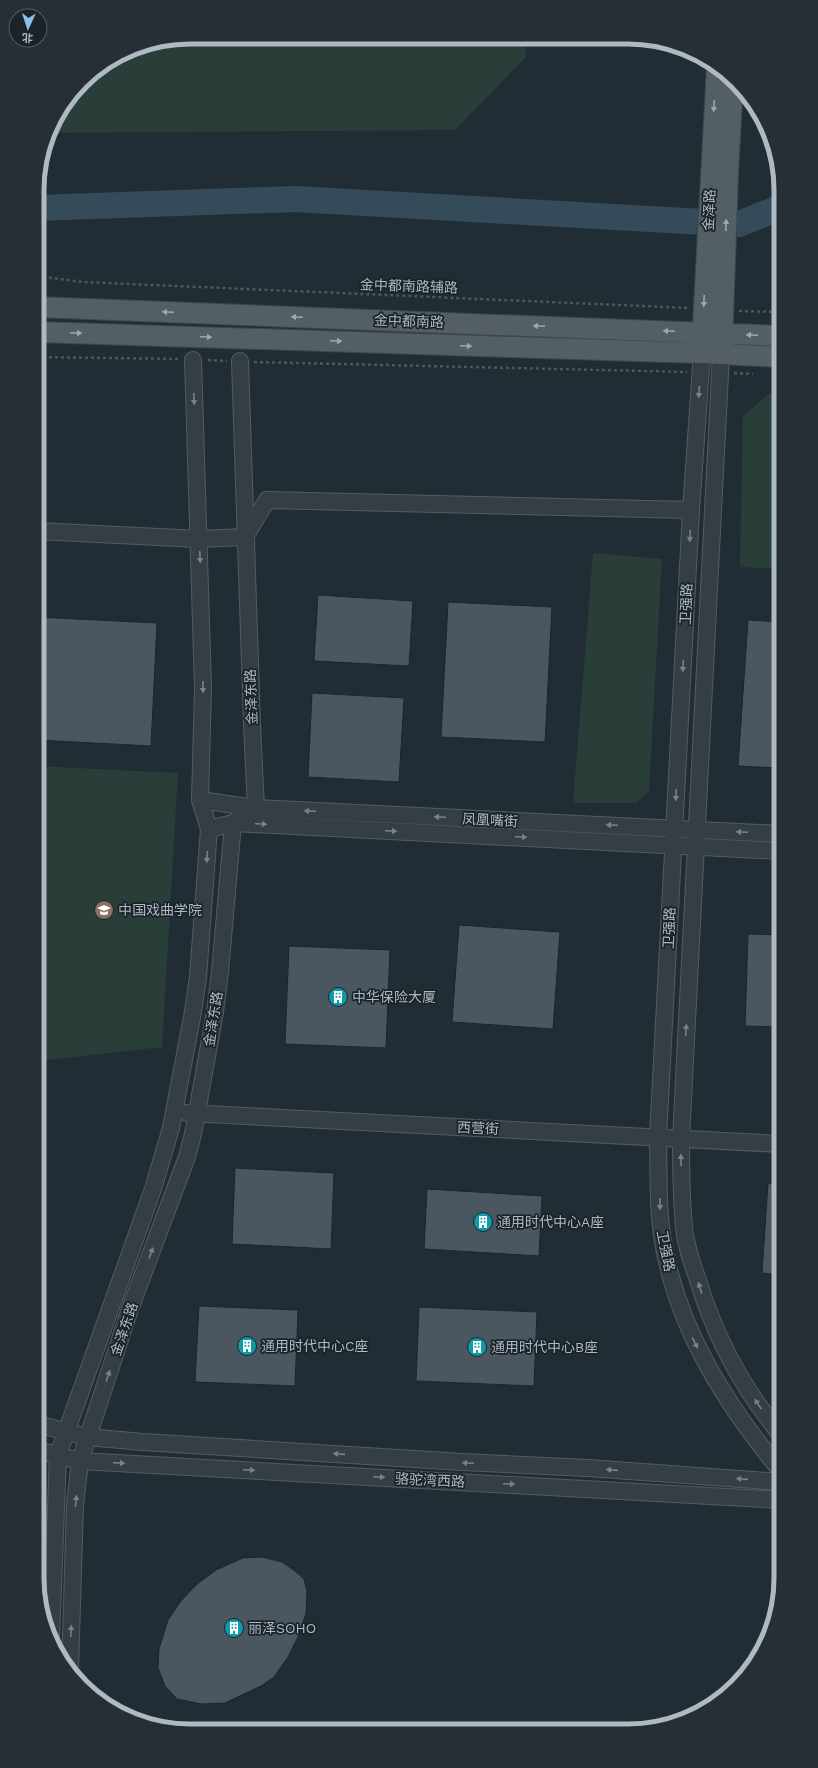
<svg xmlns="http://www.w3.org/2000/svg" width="818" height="1768" viewBox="0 0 818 1768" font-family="'Work Sans','Noto Sans SC',sans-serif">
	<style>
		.green { fill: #293d39 }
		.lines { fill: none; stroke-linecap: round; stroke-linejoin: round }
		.river { stroke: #364b5a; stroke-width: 26 }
		.building { fill: #4a5760; stroke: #1c252c }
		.minor-casing { stroke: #525c63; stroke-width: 18 }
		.major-casing { stroke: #3e474f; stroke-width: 22 }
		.path { stroke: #485959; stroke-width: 2.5; stroke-dasharray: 3 3; stroke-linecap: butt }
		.minor { stroke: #353e45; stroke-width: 16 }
		.major { stroke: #535e65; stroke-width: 20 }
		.oneway { fill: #9da7af }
		.oneway2 { fill: #78828a }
		.labels { text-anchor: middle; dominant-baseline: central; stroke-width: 3.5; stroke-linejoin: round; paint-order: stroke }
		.street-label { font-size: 14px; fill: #afb9c2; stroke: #1a232a }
		.poi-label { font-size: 14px; fill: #afb9c2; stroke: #1a232a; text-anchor: start }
		.rim { fill: none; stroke: #afb9c2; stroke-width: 5 }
	</style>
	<rect width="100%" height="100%" fill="#212d34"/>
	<path class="green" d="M190 37 527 39 525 58 455 130 50 133 53 123 89 75 132 49Z
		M769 394H781V569L740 567 743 416Z
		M593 553 662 559 649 791 636 803H573Z
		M37 766 178 773 162 1047 37 1061Z"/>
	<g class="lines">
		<path class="river" d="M37 208 295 199 739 224 781 207"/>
	</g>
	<path class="building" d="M318 595 413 601 409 666 314 661Z
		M448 602 552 607 545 742 441 737Z
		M37 617 157 623 151 746 37 740Z
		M748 620 781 622V768L738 766Z
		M312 693 404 698 399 782 308 777Z
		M459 925 560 932 553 1029 452 1022Z
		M748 934 781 935V1027L745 1026Z
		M289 946 390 950 386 1048 285 1044Z
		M235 1168 334 1173 331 1249 232 1244Z
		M768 1183 781 1184V1275L762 1273Z
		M427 1189 542 1196 539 1256 424 1249Z
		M199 1306 298 1310 295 1386 195 1382Z
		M419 1307 537 1312 534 1386 416 1381Z
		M262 1557 282 1562 295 1571 304 1579 307 1591 306 1613 299 1635 288 1657 274 1677 261 1686 225 1703 201 1704 177 1699 165 1686 158 1668 159 1649 168 1620 181 1601 196 1585 216 1570 243 1558Z"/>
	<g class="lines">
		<g class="minor-casing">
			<path id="minor" d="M702 353 691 510 658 1137C659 1174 657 1211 664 1247 679 1331 727 1406 781 1471
				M721 354 681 1139C681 1171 681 1204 685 1236 688 1250 692 1264 697 1277 714 1335 743 1389 781 1435
				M37 531 199 539 245 537 267 500 691 510
				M200 800 256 808 781 834
				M209 829 233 823 781 851
				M187 1113 781 1144
				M37 1424 87 1437 143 1442 463 1462 588 1468 781 1482
				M37 1450 80 1461 781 1500
				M51 1639 58 1455 153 1189 171 1128 193 1012 198 977 209 829 200 800 203 688 193 360
				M70 1670 75 1505 80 1461 130 1309 187 1157 193 1134 215 1012 220 972 233 823 256 808 252 724 240 361"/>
		</g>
		<g class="major-casing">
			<path id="major" d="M37 307 781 336
				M37 332 702 353 781 357
				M702 344 717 67
				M722 346 728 173 733 80"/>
		</g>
		<path class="path" d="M37 276 83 282 689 308
			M739 311 781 312
			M37 357 179 359
			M208 360 227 361
			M254 362 687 372
			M734 373 753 374"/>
		<use href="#minor" class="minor"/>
		<use href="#major" class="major"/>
	</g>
	<defs><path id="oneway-solid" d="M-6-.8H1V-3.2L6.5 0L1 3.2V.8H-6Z"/></defs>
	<g class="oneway">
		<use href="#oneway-solid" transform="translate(714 106) rotate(93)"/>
		<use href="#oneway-solid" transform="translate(726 225) rotate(-88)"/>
		<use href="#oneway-solid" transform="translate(704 301) rotate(92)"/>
		<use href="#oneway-solid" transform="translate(168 312) rotate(-178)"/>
		<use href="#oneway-solid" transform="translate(297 317) rotate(-178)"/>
		<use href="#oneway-solid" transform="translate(539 326) rotate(-178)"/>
		<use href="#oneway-solid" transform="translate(669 331) rotate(-178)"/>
		<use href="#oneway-solid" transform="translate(76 333) rotate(2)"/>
		<use href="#oneway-solid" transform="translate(752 335) rotate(-177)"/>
		<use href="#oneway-solid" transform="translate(206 337) rotate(2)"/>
		<use href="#oneway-solid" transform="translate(336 341) rotate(2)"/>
		<use href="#oneway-solid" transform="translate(466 346) rotate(2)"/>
	</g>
	<g class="oneway2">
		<use href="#oneway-solid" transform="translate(699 392) rotate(94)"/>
		<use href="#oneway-solid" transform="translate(194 399) rotate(88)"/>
		<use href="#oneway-solid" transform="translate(690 536) rotate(93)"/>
		<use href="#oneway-solid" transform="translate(200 557) rotate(88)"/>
		<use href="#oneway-solid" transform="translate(683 666) rotate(93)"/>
		<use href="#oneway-solid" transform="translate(203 687) rotate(90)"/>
		<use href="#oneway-solid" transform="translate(676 795) rotate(93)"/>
		<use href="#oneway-solid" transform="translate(310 811) rotate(-177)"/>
		<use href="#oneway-solid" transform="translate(440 817) rotate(-177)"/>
		<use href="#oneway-solid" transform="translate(261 824) rotate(3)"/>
		<use href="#oneway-solid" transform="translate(612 825) rotate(-177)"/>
		<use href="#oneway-solid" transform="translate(391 831) rotate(3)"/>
		<use href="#oneway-solid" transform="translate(742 832) rotate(-177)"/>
		<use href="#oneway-solid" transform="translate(521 837) rotate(3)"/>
		<use href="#oneway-solid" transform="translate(207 857) rotate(94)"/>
		<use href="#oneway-solid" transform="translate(686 1030) rotate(-87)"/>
		<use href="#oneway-solid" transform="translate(681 1160) rotate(-91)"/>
		<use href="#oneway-solid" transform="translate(660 1204) rotate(88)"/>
		<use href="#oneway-solid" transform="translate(151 1253) rotate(-70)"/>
		<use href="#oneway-solid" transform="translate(700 1288) rotate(-107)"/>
		<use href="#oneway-solid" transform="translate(695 1343) rotate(64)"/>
		<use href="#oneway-solid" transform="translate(108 1376) rotate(-71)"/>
		<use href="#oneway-solid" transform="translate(758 1404) rotate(-123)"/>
		<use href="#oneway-solid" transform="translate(339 1454) rotate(-176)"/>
		<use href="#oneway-solid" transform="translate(119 1463) rotate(3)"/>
		<use href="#oneway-solid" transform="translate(468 1463) rotate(-177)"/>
		<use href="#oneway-solid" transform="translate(249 1470) rotate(3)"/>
		<use href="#oneway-solid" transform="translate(612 1470) rotate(-176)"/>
		<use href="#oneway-solid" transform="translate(379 1477) rotate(3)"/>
		<use href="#oneway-solid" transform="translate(742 1479) rotate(-176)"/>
		<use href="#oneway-solid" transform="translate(509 1484) rotate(3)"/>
		<use href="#oneway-solid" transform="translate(76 1501) rotate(-84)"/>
		<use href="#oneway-solid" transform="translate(71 1631) rotate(-88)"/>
	</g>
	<defs>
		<g id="university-disc" transform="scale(1)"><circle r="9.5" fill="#8d6e63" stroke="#1a232a"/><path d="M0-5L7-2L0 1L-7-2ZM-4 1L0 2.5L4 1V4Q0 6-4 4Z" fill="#fff"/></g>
		<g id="building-disc" transform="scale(1)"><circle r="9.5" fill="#0f9aa8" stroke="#1a232a"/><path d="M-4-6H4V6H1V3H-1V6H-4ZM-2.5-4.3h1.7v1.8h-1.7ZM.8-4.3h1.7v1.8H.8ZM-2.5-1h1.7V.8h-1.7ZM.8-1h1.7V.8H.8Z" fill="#fff"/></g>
	</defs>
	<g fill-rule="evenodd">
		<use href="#university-disc" x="104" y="910"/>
		<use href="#building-disc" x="338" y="997"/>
		<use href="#building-disc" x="483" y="1222"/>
		<use href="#building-disc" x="247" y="1346"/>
		<use href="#building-disc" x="477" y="1347"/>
		<use href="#building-disc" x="234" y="1628"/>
	</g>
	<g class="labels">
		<g class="street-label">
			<text transform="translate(709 210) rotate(-87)">金泽路</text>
			<text transform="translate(409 286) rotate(2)">金中都南路辅路</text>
			<text transform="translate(409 321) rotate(2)">金中都南路</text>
			<text transform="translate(686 604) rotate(-87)">卫强路</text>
			<text transform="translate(251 697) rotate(-92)">金泽东路</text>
			<text transform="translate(490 820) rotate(3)">凤凰嘴街</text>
			<text transform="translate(669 928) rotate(-87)">卫强路</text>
			<text transform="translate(213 1019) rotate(-81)">金泽东路</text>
			<text transform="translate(478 1128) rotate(3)">西营街</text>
			<text transform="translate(666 1251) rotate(79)">卫强路</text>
			<text transform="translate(124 1329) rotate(-71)">金泽东路</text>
			<text transform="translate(430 1480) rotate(3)">骆驼湾西路</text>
		</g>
		<g class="poi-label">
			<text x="118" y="910">中国戏曲学院</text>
			<text x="352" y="997">中华保险大厦</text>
			<text x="497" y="1222">通用时代中心A座</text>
			<text x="261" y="1346">通用时代中心C座</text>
			<text x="491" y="1347">通用时代中心B座</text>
			<text x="248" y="1628">丽泽SOHO</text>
		</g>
	</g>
	<path d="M0 0H818V1768H0ZM190 44H628A146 146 0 0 1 774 190V1578A146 146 0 0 1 628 1724H190A146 146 0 0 1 44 1578V190A146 146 0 0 1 190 44Z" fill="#262f36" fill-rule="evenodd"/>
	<path class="rim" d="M190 44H628A146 146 0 0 1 774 190V1578A146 146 0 0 1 628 1724H190A146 146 0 0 1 44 1578V190A146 146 0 0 1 190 44Z"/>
	<g transform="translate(28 28) rotate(183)"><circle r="19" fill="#1a232a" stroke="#565f67"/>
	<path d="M0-3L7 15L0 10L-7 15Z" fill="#89c0ed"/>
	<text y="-6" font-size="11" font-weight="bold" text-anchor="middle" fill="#afb9c2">北</text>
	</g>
</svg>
